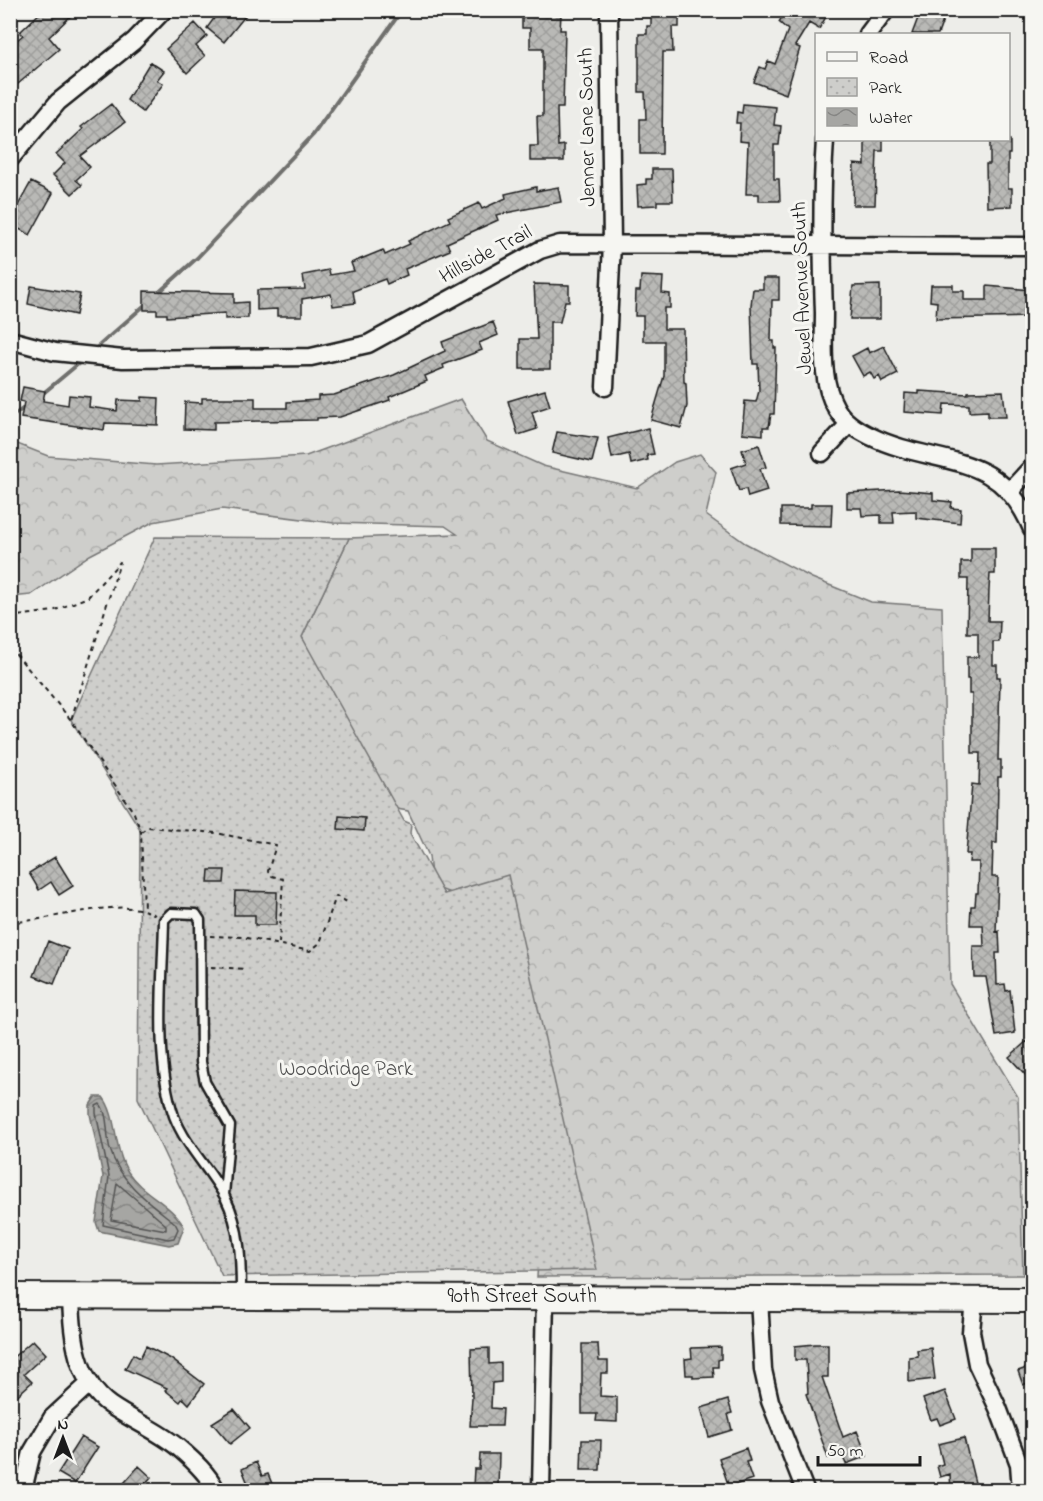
<svg xmlns="http://www.w3.org/2000/svg" width="1043" height="1501" viewBox="0 0 1043 1501" font-family="'Indie Flower',sans-serif">
	<style>
		.forest { fill: url(#forest-crowns); stroke: #757574; stroke-width: 1.5 }
		.park { fill: url(#park-dots); stroke: #757574; stroke-width: 1.5 }
		.water { fill: url(#water-waves); stroke: #6f6f6d; stroke-width: 1.5 }
		.lines { fill: none; stroke-linecap: round; stroke-linejoin: round }
		.shore { stroke: #535352; stroke-width: 1.5 }
		.stream { stroke: #6f6f6d; stroke-width: 4 }
		.building { fill: url(#building-cross-hatch); stroke: #1c1c1c; stroke-width: 1.5 }
		.lane-casing { stroke: #1c1c1c; stroke-width: 13 }
		.street-casing { stroke: #1c1c1c; stroke-width: 21 }
		.secondary-casing { stroke: #1c1c1c; stroke-width: 28 }
		.path { stroke: #1c1c1c; stroke-width: 2; stroke-dasharray: 4.5 4.5; stroke-linecap: butt }
		.lane { stroke: #f6f6f2; stroke-width: 8 }
		.street { stroke: #f6f6f2; stroke-width: 16 }
		.secondary { stroke: #f6f6f2; stroke-width: 24 }
		.labels { text-anchor: middle; dominant-baseline: central; stroke-width: 6; stroke-linejoin: round; paint-order: stroke }
		.street-label { font-size: 21px; fill: #1c1c1c; stroke: #f6f6f2 }
		.park-label { font-size: 21px; fill: #515151; stroke: #f6f6f2 }
	</style>
	<defs>
		<pattern id="forest-crowns" width="20" height="18" patternUnits="userSpaceOnUse" patternTransform="scale(1.5)"><rect width="20" height="18" fill="#cececb"/><path d="M2 6a3 3 0 1 1 6 0M12 15a3 3 0 1 1 6 0" fill="none" stroke="#b0b0ae"/></pattern>
		<pattern id="park-dots" width="8" height="8" patternUnits="userSpaceOnUse" patternTransform="scale(1.5)"><rect width="8" height="8" fill="#cececb"/><path d="M2 2h.1M6 6h.1" fill="none" stroke="#b0b0ae" stroke-width="1.8" stroke-linecap="round"/></pattern>
		<pattern id="water-waves" width="16" height="10" patternUnits="userSpaceOnUse" patternTransform="scale(1.5)"><rect width="16" height="10" fill="#a6a6a3"/><path d="M0 5q4-4 8 0t8 0" fill="none" stroke="#868684"/></pattern>
		<pattern id="building-cross-hatch" width="8" height="8" patternUnits="userSpaceOnUse" patternTransform="scale(1.5)"><rect width="8" height="8" fill="#b9b9b6"/><path d="M0 0l8 8M0 8l8-8" fill="none" stroke="#9e9e9c"/></pattern>
	</defs>
	<rect width="100%" height="100%" fill="#edede9"/>
	<filter id="ink" filterUnits="userSpaceOnUse"><feTurbulence type="fractalNoise" baseFrequency=".0167" numOctaves="2"/><feDisplacementMap in="SourceGraphic" scale="12" xChannelSelector="R" yChannelSelector="G"/><feConvolveMatrix kernelMatrix="1 2 1 2 8 2 1 2 1" color-interpolation-filters="sRGB"/></filter>
	<g filter="url(#ink)">
		<path class="forest" d="M461 399 487 441 543 466 637 488 675 462 700 454 716 472 706 515 745 543 812 578 871 602 942 607 950 984 1018 1097 1023 1275 537 1277 540 1233 492 909 432 886 429 856 408 811 391 808 302 637 349 538 457 534 445 526 334 523 222 509 153 522 90 555 31 595 11 597 10 441 48 456 156 465 306 456Z"/>
		<path class="park" d="M155 537 349 538 302 637 404 821 411 824 410 833 444 894 508 875 597 1270 222 1276 138 1098 140 829 71 720Z"/>
		<path class="water" d="M95 1097H103C118 1117 113 1148 128 1172 142 1194 172 1204 184 1227L178 1243 169 1245 99 1231 96 1222 103 1176 90 1114V1105Z"/>
		<g class="lines">
			<path class="shore" d="M100 1104C109 1115 106 1136 110 1149 120 1183 150 1203 175 1223L178 1229 174 1238 168 1239 103 1225 109 1176 96 1113V1106Z
				M117 1183 166 1225V1230L111 1220Z"/>
			<path class="stream" d="M156 295 197 258 313 135 402 10
				M93 351 146 304
				M41 395 83 360
				M10 418 25 407"/>
		</g>
		<path class="building" d="M43 10H77L49 37 59 49 18 84 10 74V46L23 35 20 32Z
			M220 10H250L224 42 207 28Z
			M786 10H830L819 29 809 23 795 46 800 48 786 94 754 82 760 67 765 69 768 61 775 64 788 30 779 22Z
			M921 10H947L938 34H912Z
			M522 15H561L560 30H565L563 108H557L558 146 564 145V161H530V146H538L537 116H543V48H530V28H522Z
			M679 15V27H672L673 52H663L662 154H640V119H646L645 92H639V34H647V26H651V16Z
			M195 23 207 36 196 46 205 56 187 73 166 49Z
			M150 62 164 71 157 80 163 84 143 112 127 100Z
			M111 104 125 122 80 156 90 167 76 180 82 185 72 194 53 175 65 163 56 154 83 129 81 127Z
			M743 104 776 107 774 125 781 126 779 145H774V179H779L780 201H759V194H746L748 142 739 141 740 123H736L737 112 742 113Z
			M865 140H883V151H877L875 205H853L854 164 865 165Z
			M990 140H1010V154H1008V188H1012V206L987 207 986 164H990Z
			M652 169H672L673 201H657V205L638 206 637 185 646 184V179H652Z
			M31 182 53 193 30 235 10 224V220Z
			M536 187V191L558 187 561 202 496 215 498 220 447 243 450 250 405 269 407 275 387 284 385 279 353 291 355 303 333 306 331 294 302 299V316H277V309L257 310V290L305 289 303 275 329 270 330 275 354 271 351 263 383 250 385 255 410 244 408 241 450 221 448 217 479 203 482 209 506 198 505 194Z
			M641 276 663 277 662 293 670 294V308H664V329H683L684 382 686 383 687 406 681 428 651 420 664 376V341H643V316H635L636 291H640Z
			M763 278H779V300H772L771 341H774V348H776L774 414H771L769 427H763V435L742 433 745 401 756 402 759 391 758 364H753L751 305 753 289H763Z
			M534 284 569 285V301H565L560 322H550V369H520V339H537Z
			M880 285V319H850L853 286Z
			M931 285H953V291H964V300H987V286L1032 290V317L936 319 937 302 930 301Z
			M31 286 80 294 76 315 28 304Z
			M144 291 234 293V303L248 302V318L225 319V313L167 317V314H157V310H144Z
			M493 322 498 335 479 343 482 350 443 365 444 368 425 376 427 381 389 397 390 400 340 417 317 418V420L214 422V430L184 429 185 402 202 403V398H255V408H287V402L318 400V396L334 395 394 375 445 351 442 342Z
			M884 346 898 374 882 382 879 376 874 379 870 372 863 376 852 356 867 348 869 353Z
			M23 387 45 391 43 401 68 405 69 395 90 397 89 407 117 411 118 400 142 401V397L159 398 158 425 105 423 104 430 21 418 24 402 20 401Z
			M545 390 550 406 532 412 537 429 518 435 508 401Z
			M919 391 968 394V392L1003 391 1006 417H988V411L969 412V405L944 404 943 415 904 412 905 393 919 394Z
			M648 428 654 454 647 455 648 460 631 464 629 454 612 458 608 438Z
			M557 432 598 438 592 462 552 453Z
			M759 445 766 467 760 469 767 491 748 497 746 489 739 491 731 468 746 463 742 450Z
			M899 490 933 493V500L952 502 951 508 961 509 960 523 916 518V511L893 512 894 523H881V515L862 516 861 508H847V493Z
			M811 504H832L831 526 781 525V508H811Z
			M971 548H995V574H990L989 590 988 621H1000L999 642H993V665H997V677H1000L998 760H1001V777H998L997 843H993L992 877H998L996 932 999 931 1000 953H996L997 985 1005 984 1006 991 1010 990 1015 1033 996 1036 986 977H974L973 946H984L983 925H970L971 906H975L976 893H978L979 862H969L970 854H966L972 784 979 785 980 753H972V694H969V679H967V657H978V633H967L968 579H961V562H971Z
			M339 816 365 818 364 831 338 829Z
			M55 857 73 886 59 895 51 882 39 890 29 873Z
			M209 870H225L224 883H208Z
			M235 891 277 892 276 925H255V915H234Z
			M48 941 68 949 54 984 34 976Z
			M1027 1041 1032 1047V1082L1009 1057Z
			M33 1340 46 1354 24 1374 32 1382 10 1402V1360Z
			M582 1344H598L599 1361H608V1373H601L600 1396 617 1397V1422L596 1421 597 1414H582Z
			M815 1344H828V1377H822L843 1437 857 1431 867 1456 846 1464 841 1453 828 1458 806 1394 808 1393 806 1360H795V1346Z
			M146 1346 171 1359 204 1384 189 1404 183 1398 180 1402 165 1390 167 1388 125 1369 133 1354 140 1358Z
			M721 1347V1359L718 1360V1367H713L714 1377 693 1378V1375H686L685 1359 692 1358 691 1348Z
			M489 1348V1364L501 1363V1382L492 1383 491 1408 503 1409 502 1426H470L472 1398 471 1349Z
			M931 1348 935 1379 909 1382V1357L918 1356 917 1350Z
			M1032 1366V1381L1023 1385 1018 1371Z
			M945 1391 956 1419 940 1425 937 1418 931 1420 923 1399Z
			M728 1400 732 1413 728 1414 732 1430 709 1437 701 1408Z
			M234 1409 250 1428 230 1444 212 1423Z
			M81 1437 98 1447 75 1483 58 1473Z
			M964 1438 977 1491H951L950 1474 940 1477 937 1466 943 1464 938 1444Z
			M582 1440H601L600 1470H581Z
			M746 1448 750 1461 746 1462 752 1479 729 1487 719 1458Z
			M480 1454H499L498 1488 473 1487 474 1469H479Z
			M256 1462 262 1476 268 1474 275 1491H251L242 1469Z
			M139 1466 151 1477 139 1491H117Z"/>
		<g class="lines">
			<g class="lane-casing">
				<path id="lane" d="M224 1195 230 1126 205 1082 201 1062 200 920 196 914 171 913 164 920C163 981 154 1058 174 1116 186 1147 210 1169 225 1197 241 1229 241 1262 241 1296"/>
			</g>
			<g class="street-casing">
				<path id="street" d="M868 34 886 10
					M825 140C821 198 822 255 824 313 824 343 820 381 836 408 844 422 856 429 870 436 936 468 998 447 1032 529
					M10 159 58 102 134 41 164 10
					M10 340 55 352 123 359 311 357 368 344 540 250 560 244 1032 246
					M605 387 612 244 609 10
					M822 453 849 424
					M1010 491 1032 467
					M71 1297C72 1335 76 1381 110 1405 133 1421 159 1431 180 1449 194 1461 208 1474 216 1490
					M759 1298 763 1370 770 1401 805 1490
					M974 1299 971 1332 977 1364 998 1408 1019 1464 1021 1490
					M23 1490 32 1452 52 1418 90 1383
					M541 1490 545 1297"/>
			</g>
			<g class="secondary-casing">
				<path id="secondary" d="M10 1296 1032 1300"/>
			</g>
			<path class="path" d="M10 617 53 611 88 597 120 562 71 720
				M10 647 71 720 134 813 141 832 144 908
				M141 832 148 827 216 833 276 845 268 871 272 876 283 879 279 943
				M10 922C50 922 122 895 155 915
				M210 936 242 937 310 951 320 943 336 896 349 903
				M211 967 245 969"/>
			<use href="#lane" class="lane"/>
			<use href="#street" class="street"/>
			<use href="#secondary" class="secondary"/>
		</g>
	</g>
	<g class="labels">
		<g class="street-label">
			<text transform="translate(588 127) rotate(-91)">Jenner Lane South</text>
			<text transform="translate(486 255) rotate(-28)">Hillside Trail</text>
			<text transform="translate(803 288) rotate(-92)">Jewel Avenue South</text>
			<text x="522" y="1297">90th Street South</text>
		</g>
		<g class="park-label">
			<text x="346" y="1070">Woodridge Park</text>
		</g>
	</g>
	<rect width="1043" height="1501" fill="none" stroke="#f6f6f2" stroke-width="36"/>
	<rect x="18" y="18" width="1007" height="1465" fill="none" stroke="#1c1c1c" stroke-width="2" filter="url(#ink)"/>
	<rect x="815" y="33" width="195" height="108" fill="#f6f6f2" stroke="#9f9f9c" stroke-width="1.5"/>
	<rect x="827" y="52" width="30" height="9" fill="#f6f6f2" stroke="#9f9f9c" stroke-width="1.5"/>
	<text x="869" y="63" font-size="18" fill="#1c1c1c">Road</text>
	<rect x="827" y="78" width="30" height="18" fill="url(#park-dots)" stroke="#9f9f9c" stroke-width="1.5"/>
	<text x="869" y="93" font-size="18" fill="#1c1c1c">Park</text>
	<rect x="827" y="108" width="30" height="18" fill="url(#water-waves)" stroke="#9f9f9c" stroke-width="1.5"/>
	<text x="869" y="123" font-size="18" fill="#1c1c1c">Water</text>
	<g transform="translate(63 1438)" stroke="#f6f6f2" stroke-width="4.5" paint-order="stroke">
	<path d="M0-4.5L10 22L0 15L-10 22Z" fill="#1c1c1c"/>
	<text y="-9" font-size="16" font-weight="bold" text-anchor="middle" fill="#1c1c1c">N</text>
	</g>
	<path d="M818 1456v9h102v-9" fill="none" stroke="#1c1c1c" stroke-width="3"/>
	<text x="827" y="1456" font-size="18" fill="#1c1c1c" stroke="#f6f6f2" stroke-width="4.5" paint-order="stroke">50 m</text>
</svg>
